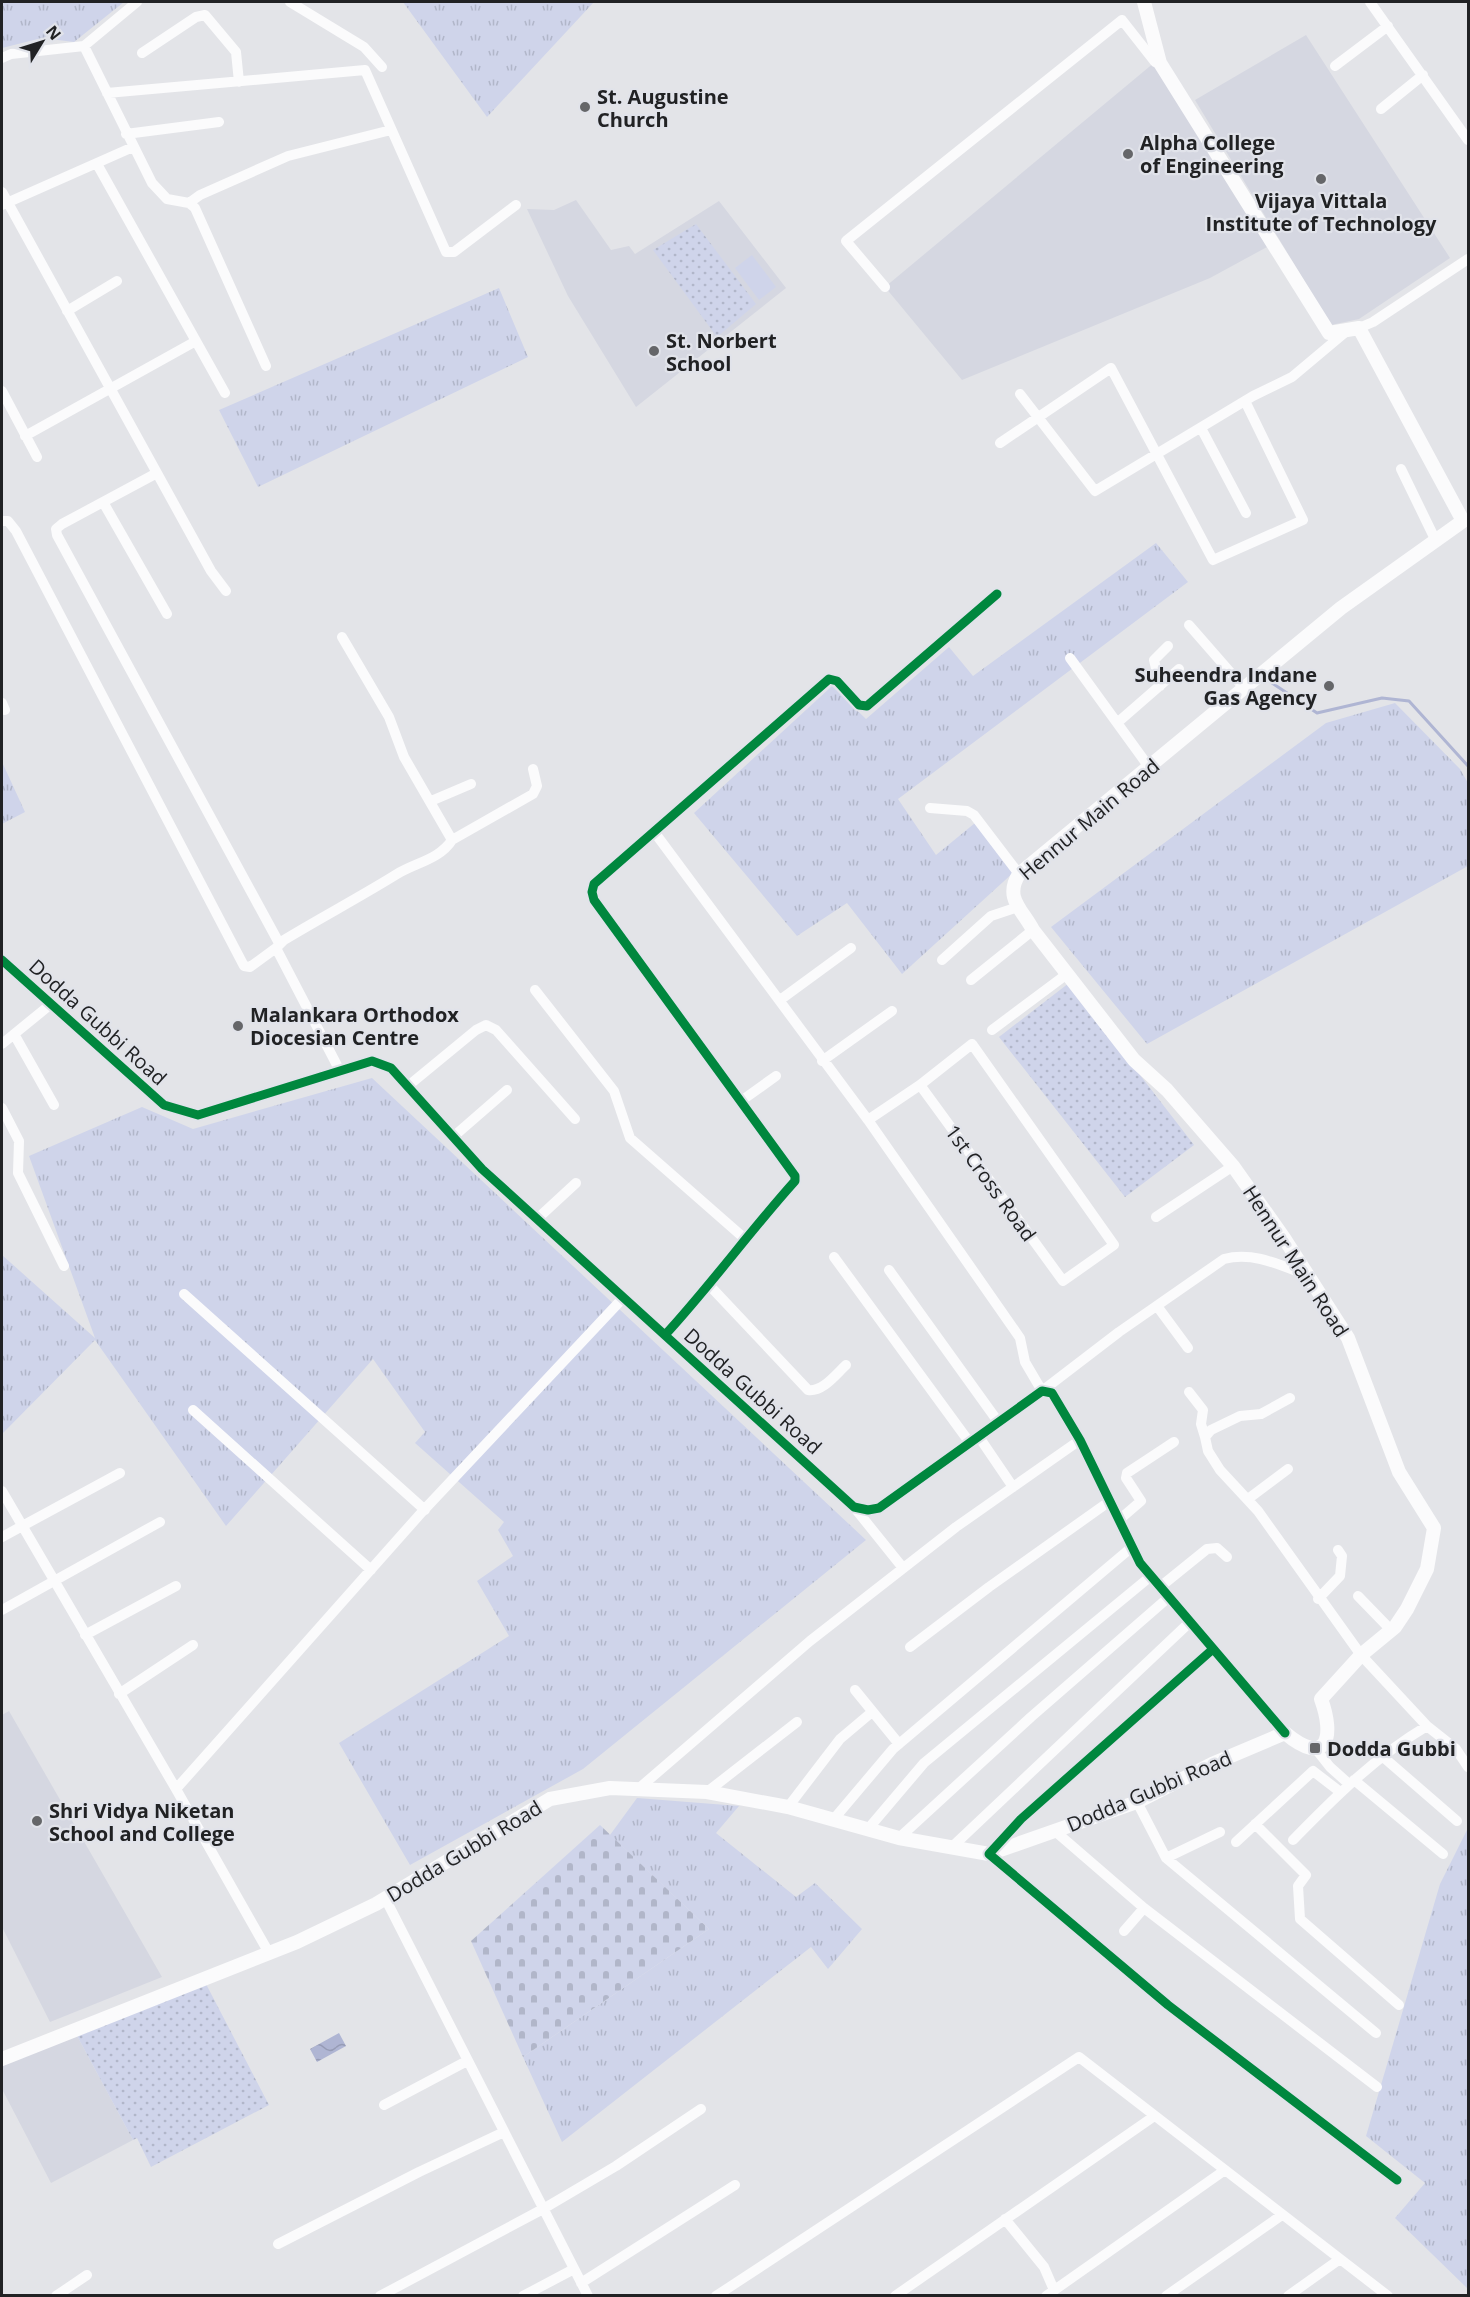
<svg xmlns="http://www.w3.org/2000/svg" width="1470" height="2297" viewBox="0 0 1470 2297" font-family="'Open Sans',sans-serif">
	<style>
		.built { fill: #d5d7e1 }
		.grass { fill: url(#grass-tufts) }
		.cemetery { fill: url(#cemetery-stones) }
		.park { fill: url(#park-dots) }
		.pitch { fill: #cfd4ea }
		.water { fill: url(#water-waves) }
		.lines { fill: none; stroke-linecap: round; stroke-linejoin: round }
		.stream { stroke: #afb5d3; stroke-width: 3 }
		.minor { stroke: #fbfbfc; stroke-width: 10 }
		.major { stroke: #fbfbfc; stroke-width: 14 }
		.cycleway-casing { stroke: #e1e3ea; stroke-width: 13 }
		.cycleway { stroke: #00873e; stroke-width: 9 }
		.poi-dot { fill: #656669; stroke: #e1e3ea; stroke-width: 2 }
		.labels { text-anchor: middle; dominant-baseline: central; stroke-width: 4.5; stroke-linejoin: round; paint-order: stroke }
		.poi-label { font-size: 20px; font-weight: bold; fill: #212224; stroke: #e1e3ea; text-anchor: start }
		.street-label { font-size: 20px; fill: #212224; stroke: #e1e3ea }
	</style>
	<defs>
		<pattern id="grass-tufts" width="24" height="20" patternUnits="userSpaceOnUse" patternTransform="scale(1.5)"><rect width="24" height="20" fill="#cfd4ea"/><path d="M3 7l-1-3M5 7V3M7 7l1-3M15 17l-1-3M17 17v-4M19 17l1-3" fill="none" stroke="#b1b6c9"/></pattern>
		<pattern id="cemetery-stones" width="16" height="16" patternUnits="userSpaceOnUse" patternTransform="scale(1.5)"><rect width="16" height="16" fill="#cfd4ea"/><path d="M2 7V4a2 2 0 0 1 4 0v3zM10 15v-3a2 2 0 0 1 4 0v3z" fill="#b1b6c9"/></pattern>
		<pattern id="park-dots" width="8" height="8" patternUnits="userSpaceOnUse" patternTransform="scale(1.5)"><rect width="8" height="8" fill="#cfd4ea"/><path d="M2 2h.1M6 6h.1" fill="none" stroke="#b1b6c9" stroke-width="1.8" stroke-linecap="round"/></pattern>
		<pattern id="water-waves" width="16" height="10" patternUnits="userSpaceOnUse" patternTransform="scale(1.5)"><rect width="16" height="10" fill="#afb5d3"/><path d="M0 5q4-4 8 0t8 0" fill="none" stroke="#969bb5"/></pattern>
	</defs>
	<rect width="100%" height="100%" fill="#e3e4e8"/>
	<path class="built" d="M1306 35 1450 258 1359 319 1331 325 1195 100Z
		M1155 62 1267 247 1210 278 962 380 885 287Z
		M576 200 611 250 629 246 635 254 719 201 786 288 636 407 568 296 527 209 554 210Z
		M9 1711 162 1977 50 2022 2 1927V1715Z
		M75 2032 133 2140 51 2183 2 2089V2065Z"/>
	<path class="grass" d="M2 2H124L74 42 42 38 2 48Z
		M403 2H594L487 117Z
		M499 288 528 357 258 487 219 410Z
		M1156 543 1188 582 898 799 936 855 975 823 1014 872 902 974 847 903 797 936 694 813 832 686 866 719 949 647 973 676Z
		M1395 703 1460 769 1468 783V866L1147 1044 1051 927 1326 723Z
		M2 762 25 812 2 824Z
		M372 1078 866 1540 583 1769 410 1865 339 1743 509 1636 477 1581 513 1556 498 1530 504 1522 415 1443 425 1432 373 1359 226 1526 95 1340 2 1434V1255L95 1338 29 1156 142 1107 193 1129Z
		M637 1798 739 1806 716 1833 796 1897 815 1883 862 1929 828 1969 811 1947 562 2142 523 2057 709 1929 610 1835Z
		M1468 1828V2289L1395 2218 1425 2183 1366 2136 1440 1884Z"/>
	<path class="cemetery" d="M600 1825 709 1929 523 2057 471 1941Z"/>
	<path class="park" d="M696 224 756 304 717 337 653 250Z
		M1069 983 1194 1145 1125 1197 999 1037Z
		M206 1984 269 2105 151 2167 137 2138 133 2140 75 2032Z"/>
	<path class="pitch" d="M752 255 776 287 759 300 735 268Z"/>
	<path class="water" d="M339 2033 346 2046 317 2062 310 2049Z"/>
	<g class="lines">
		<path class="stream" d="M1272 683 1317 713 1382 698 1409 701 1468 766"/>
		<path class="minor" d="M290 2 364 47 382 67
			M1370 2 1468 140
			M84 46 152 183 167 199 189 203 195 208 266 366
			M142 53 196 17 205 15 236 52 239 82
			M2 58 11 54 84 46 137 2
			M1335 66 1388 26
			M107 93 365 70 446 252H454L516 205
			M1381 109 1423 75
			M126 134 219 122
			M97 164 225 393
			M2 192 211 571 226 591
			M189 203 200 195 288 156 391 130
			M2 205 133 147
			M885 287 846 241 1122 20 1155 62 1160 63
			M67 311 117 281
			M1359 328 1373 322 1468 259
			M2 391 37 457
			M1020 394 1095 491 1253 396 1292 377 1348 330
			M1201 428 1246 513
			M25 436 196 341
			M1000 443 1111 368 1213 560 1303 520 1245 401
			M1401 469 1435 539
			M157 473 62 524 56 529 57 535 279 943
			M103 502 167 614
			M2 521H8L16 531 244 966 250 967 276 948
			M1189 625 1244 688
			M1070 658 1149 767
			M1160 686 1154 660 1168 646
			M2 703 5 710
			M1117 723 1179 669
			M431 801 471 784
			M930 808 967 811 974 815 1019 874
			M655 833 868 1120 1020 1338 1025 1362 1042 1391 1119 1332 1224 1259C1254 1251 1282 1266 1309 1276
			M452 840 533 794 537 786 533 769
			M2 960 164 1105 198 1115 372 1061 391 1068 482 1169 854 1507 868 1510 879 1508 1042 1391 1052 1393 1080 1440 1140 1563 1285 1733
			M942 960 991 916 1018 907
			M971 980 1033 930
			M535 990 614 1091 630 1138 744 1238
			M780 1000 851 948
			M992 1030 1067 974
			M14 1034 54 1105
			M2 1044 51 1004
			M822 1061 892 1011
			M340 1071 276 948 284 940C322 917 360 897 397 874 415 863 440 859 452 840L404 757 389 717 342 637
			M408 1086 476 1030 486 1025 496 1030 575 1119
			M741 1101 776 1076
			M2 1108 19 1141 18 1173 64 1266
			M868 1120 920 1085 972 1044 1114 1245 1063 1281 920 1085
			M453 1137 507 1090
			M1156 1217 1233 1166
			M537 1219 576 1183
			M834 1257 970 1443
			M889 1270 999 1423
			M710 1286 808 1390C823 1392 836 1374 846 1365
			M184 1294 425 1510
			M1157 1306 1188 1348
			M665 1335C711 1285 750 1231 795 1181V1176L594 900 592 892 594 884 829 679 837 681 859 705 867 706 997 594
			M1189 1392 1203 1410 1201 1424 1205 1437
			M1290 1398 1261 1414 1240 1416 1211 1430 1205 1437 1208 1451 1220 1470 1258 1511 1361 1655 1427 1726 1456 1749 1468 1767
			M193 1410 371 1570
			M979 1437 1013 1487
			M2 1491 176 1789 269 1953
			M1248 1499 1288 1469
			M854 1507 903 1568
			M1119 1520 1141 1501 1126 1478 1127 1473 1174 1442
			M2 1537 120 1473
			M1160 1587 1207 1549 1217 1548 1227 1557
			M1358 1596 1391 1630
			M1318 1599 1340 1576 1342 1556 1338 1550
			M2 1610 160 1522
			M85 1635 176 1586
			M910 1647 989 1587 1110 1501
			M1213 1649 1021 1819 989 1854 1168 2005 1397 2180
			M855 1690 899 1744
			M119 1694 193 1645
			M1315 1748 1330 1767 1349 1784
			M1382 1756 1457 1821
			M1354 1780 1443 1854
			M176 1789 422 1512 624 1297
			M637 1790 810 1641 956 1527 1080 1440
			M707 1792 797 1722
			M1137 1802 1166 1858 1376 2033
			M788 1807 840 1739 872 1712
			M833 1820 893 1749 1132 1547
			M1255 1824 1306 1875 1298 1886 1300 1919 1399 2005
			M868 1829 924 1763 1151 1576
			M1056 1832 1144 1908 1377 2087
			M899 1838 1031 1717 1169 1597
			M1293 1840C1335 1797 1375 1757 1427 1726
			M1236 1842 1313 1771 1339 1791
			M952 1847 1190 1622
			M1166 1858 1220 1832
			M385 1898 588 2296
			M1124 1931 1144 1908
			M384 2105 467 2061
			M1005 2219 1044 2267 1054 2290
			M278 2244 419 2172 504 2132
			M581 2283 735 2185
			M56 2296 87 2275
			M380 2296 543 2209 616 2166 701 2109
			M523 2296 574 2269
			M716 2296 1079 2057 1388 2296
			M895 2296 1153 2117
			M1046 2296 1225 2170
			M1166 2296 1282 2215
			M1288 2296 1340 2259"/>
		<path class="major" d="M2 2059 297 1942 376 1904 550 1799 610 1788 707 1792 788 1807 899 1838 989 1854 1137 1802 1212 1764 1285 1733C1327 1768 1335 1737 1321 1699L1361 1655 1395 1627 1407 1609 1427 1569 1434 1528 1399 1472 1348 1338 1284 1238 1233 1166 1167 1090 1134 1060 1033 930C1022 909 1004 898 1019 874L1341 608 1463 521 1359 328 1329 333 1160 63 1144 2"/>
		<g class="cycleway-casing">
			<path id="cycleway" d="M2 960 164 1105 198 1115 372 1061 391 1068 482 1169 854 1507 868 1510 879 1508 1042 1391 1052 1393 1080 1440 1140 1563 1285 1733
				M665 1335C711 1285 750 1231 795 1181V1176L594 900 592 892 594 884 829 679 837 681 859 705 867 706 997 594
				M1213 1649 1021 1819 989 1854 1168 2005 1397 2180"/>
		</g>
		<use href="#cycleway" class="cycleway"/>
	</g>
	<g class="poi-dot">
		<circle cx="585" cy="107" r="6"/>
		<circle cx="1128" cy="154" r="6"/>
		<circle cx="1321" cy="179" r="6"/>
		<circle cx="654" cy="351" r="6"/>
		<circle cx="1329" cy="686" r="6"/>
		<circle cx="238" cy="1026" r="6"/>
		<rect x="1309" y="1742" width="12" height="12" rx="3"/>
		<circle cx="37" cy="1821" r="6"/>
	</g>
	<g class="labels">
		<g class="poi-label">
			<text x="597" y="96">St. Augustine<tspan x="597" dy="23">Church</tspan></text>
			<text x="1140" y="142">Alpha College<tspan x="1140" dy="23">of Engineering</tspan></text>
			<text x="1321" y="200" text-anchor="middle">Vijaya Vittala<tspan x="1321" dy="23">Institute of Technology</tspan></text>
			<text x="666" y="340">St. Norbert<tspan x="666" dy="23">School</tspan></text>
			<text x="1317" y="674" text-anchor="end">Suheendra Indane<tspan x="1317" dy="23">Gas Agency</tspan></text>
			<text x="250" y="1014">Malankara Orthodox<tspan x="250" dy="23">Diocesian Centre</tspan></text>
			<text x="1327" y="1748">Dodda Gubbi</text>
			<text x="49" y="1810">Shri Vidya Niketan<tspan x="49" dy="23">School and College</tspan></text>
		</g>
		<g class="street-label">
			<text transform="translate(1089 819) rotate(-40)">Hennur Main Road</text>
			<text transform="translate(98 1022) rotate(42)">Dodda Gubbi Road</text>
			<text transform="translate(991 1183) rotate(54)">1st Cross Road</text>
			<text transform="translate(1296 1261) rotate(57)">Hennur Main Road</text>
			<text transform="translate(753 1391) rotate(42)">Dodda Gubbi Road</text>
			<text transform="translate(1149 1791) rotate(-23)">Dodda Gubbi Road</text>
			<text transform="translate(464 1851) rotate(-31)">Dodda Gubbi Road</text>
		</g>
	</g>
	<rect width="1470" height="2297" fill="none" stroke="#212224" stroke-width="6"/>
	<g transform="translate(42 42) rotate(52)" stroke="#e1e3ea" stroke-width="4.5" paint-order="stroke">
	<path d="M0-4.5L10 22L0 15L-10 22Z" fill="#212224"/>
	<text y="-9" font-size="16" font-weight="bold" text-anchor="middle" fill="#212224">N</text>
	</g>
</svg>
